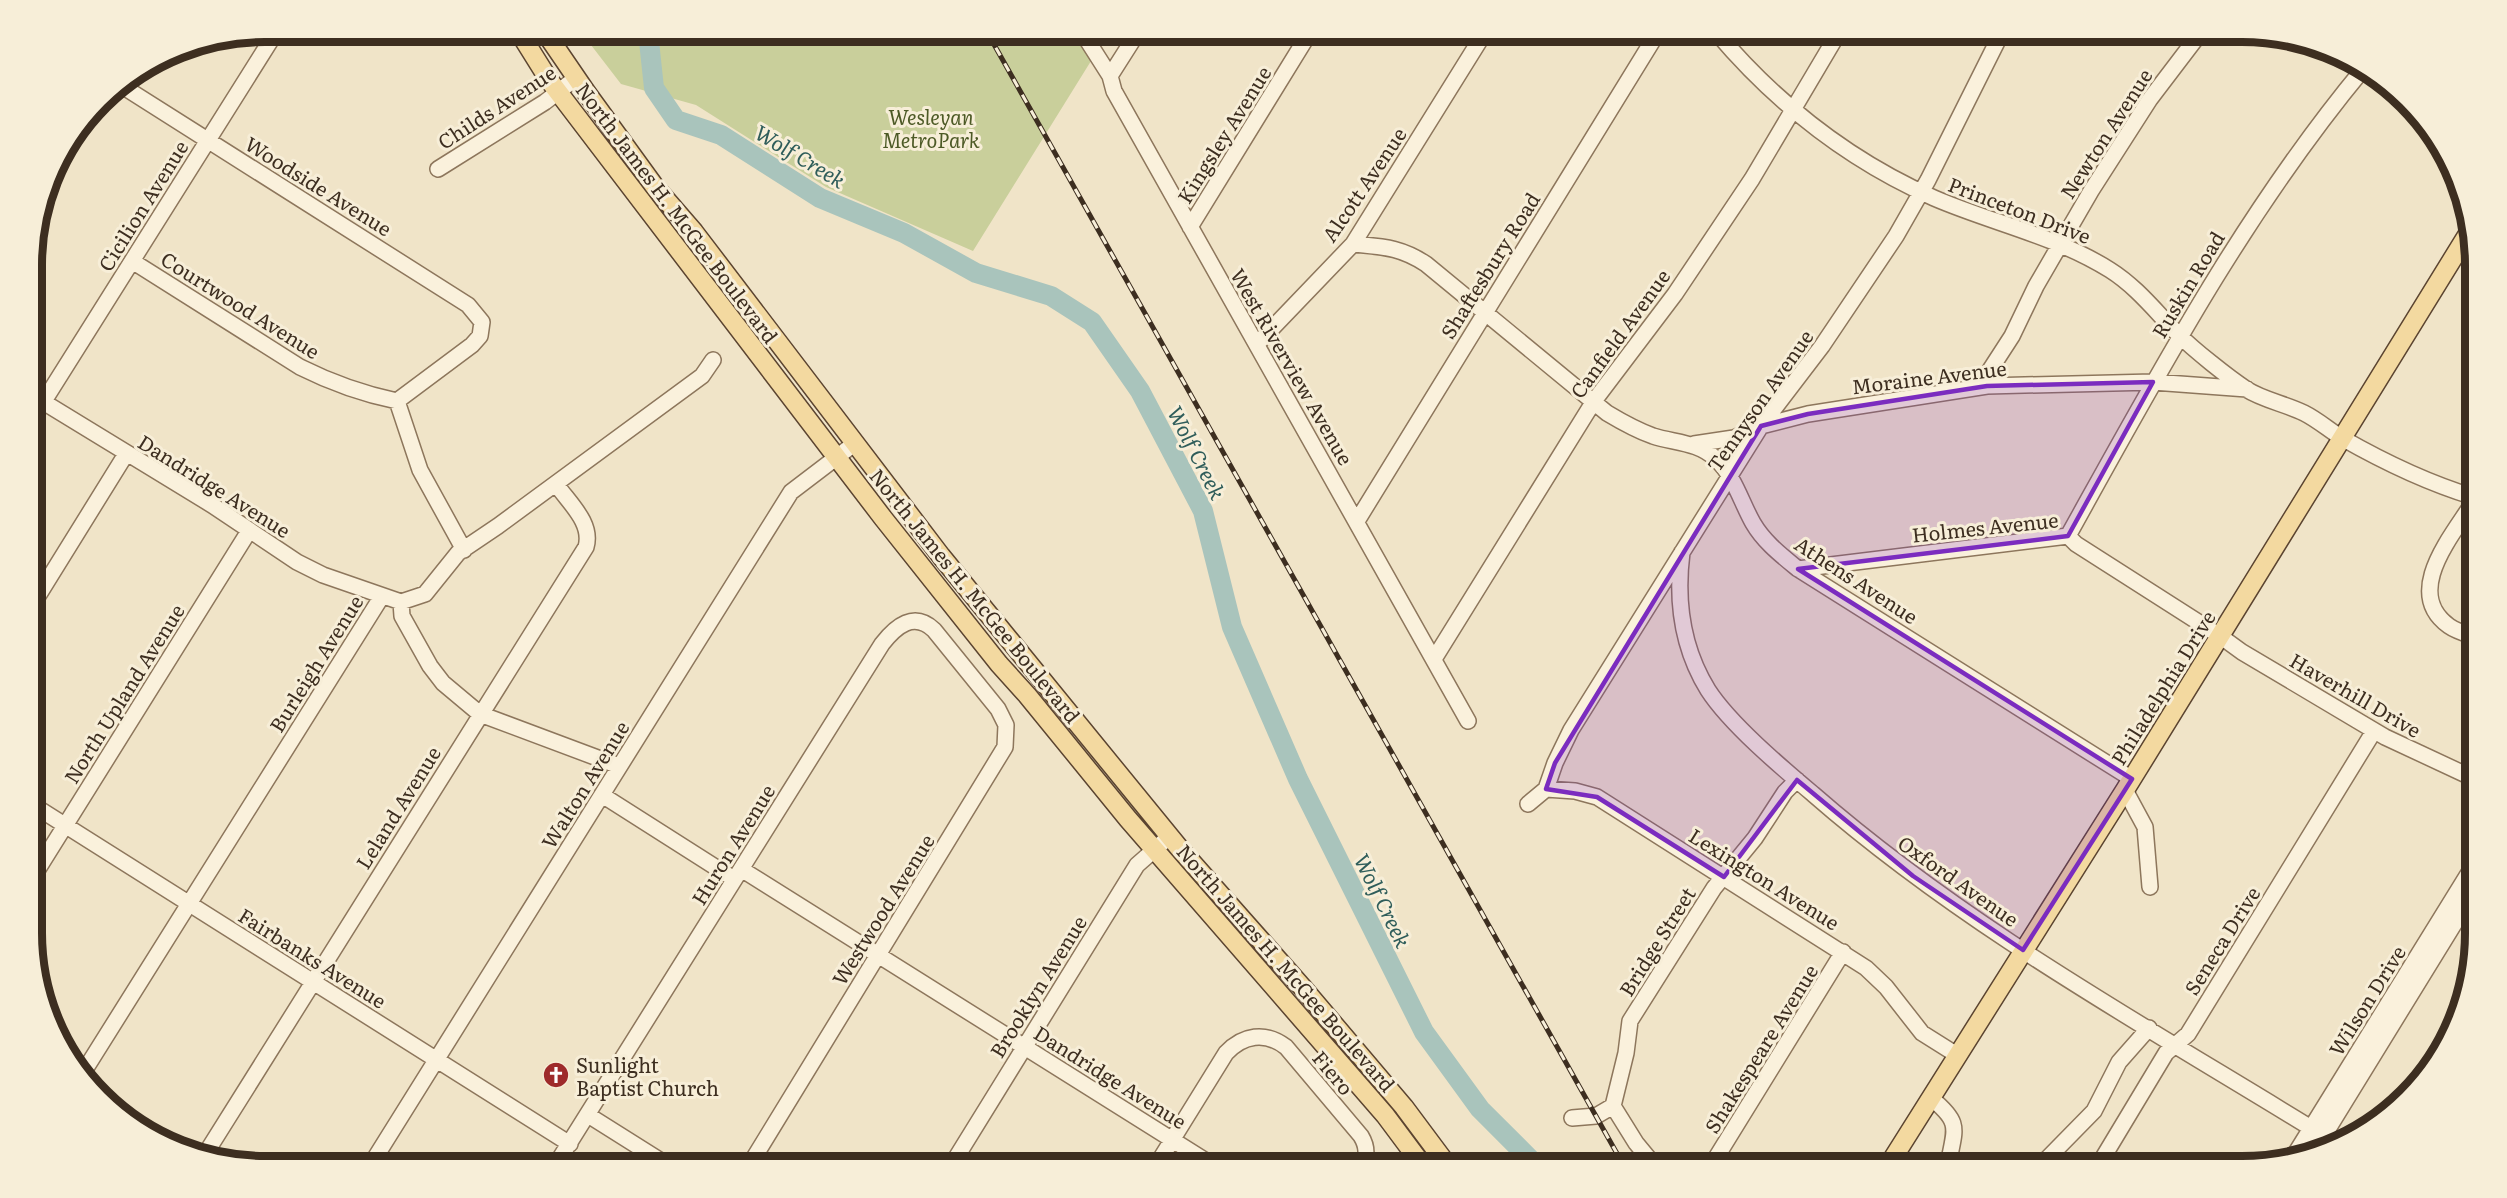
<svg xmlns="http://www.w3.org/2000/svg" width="2507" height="1198" viewBox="0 0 2507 1198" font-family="Literata,serif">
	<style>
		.green { fill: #c9cf9b }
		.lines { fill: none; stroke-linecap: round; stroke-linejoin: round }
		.river { stroke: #a9c4bc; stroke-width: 20 }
		.minor-casing { stroke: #8d765c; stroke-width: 18 }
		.major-casing { stroke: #5b4430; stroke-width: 21 }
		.minor { stroke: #faf1dc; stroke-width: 15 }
		.major { stroke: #f3d9a0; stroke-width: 18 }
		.rail-casing { stroke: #3d2e20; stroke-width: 5 }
		.rail { stroke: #f7eed8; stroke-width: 3; stroke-dasharray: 9; stroke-linecap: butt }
		.marked { fill: #7b2cbf; fill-opacity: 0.2; stroke: #7b2cbf; stroke-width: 4.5; stroke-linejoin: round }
		.labels { text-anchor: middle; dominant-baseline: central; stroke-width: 6; stroke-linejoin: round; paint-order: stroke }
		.street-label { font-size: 20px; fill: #3d2e20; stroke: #f7eed8 }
		.park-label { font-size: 20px; font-style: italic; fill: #4d5a26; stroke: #f7eed8 }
		.poi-label { font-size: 20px; fill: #3d2e20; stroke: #f7eed8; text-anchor: start }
		.water-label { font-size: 21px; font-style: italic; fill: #2f5d5a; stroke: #f7eed8 }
		.rim { fill: none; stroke: #3d2e20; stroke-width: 8 }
	</style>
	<rect width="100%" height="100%" fill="#f0e4c8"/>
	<path class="green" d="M581 32H1109L973 251 826 187 696 105 621 84Z"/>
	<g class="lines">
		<path class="river" d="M648 32 654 88 676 120 721 135 820 198 904 233 976 273 1051 296 1092 322 1140 391 1203 511 1232 627 1298 779 1424 1032 1480 1109 1537 1166"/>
		<g class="minor-casing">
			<path id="minor" d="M1082 32 1110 76 1114 91 1468 721
				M1716 32C1776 103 1848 160 1934 198 1992 223 2056 236 2110 270 2137 287 2156 312 2179 335 2194 350 2228 377 2246 389 2263 400 2286 404 2304 413 2318 420 2329 430 2342 438 2384 462 2428 483 2474 497
				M1110 76 1138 32
				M119 84 468 305 482 322 480 336 472 345 397 401C363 394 332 383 300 367L132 261
				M438 169 545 102 576 78
				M1190 227 1310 32
				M1353 244C1383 247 1400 247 1426 264L1607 413C1622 422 1636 430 1653 436 1675 443 1698 442 1716 459 1735 477 1741 502 1753 523 1764 542 1781 555 1798 569L2132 779
				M1257 344 1353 244 1485 32
				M1979 387 2012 336 2036 286 2091 191 2150 99 2201 32
				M32 395 212 505 297 562 323 575 401 602 425 594 458 553 498 526 702 376 713 360
				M44 401 276 32
				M397 401 420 470 464 550
				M1694 444 1734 438 1761 426 1808 414 1987 386 2153 382 2247 389
				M2474 501C2453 535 2402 592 2449 626 2456 631 2466 634 2475 637
				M1357 521 1658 32
				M2068 536C2158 374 2245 211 2364 68
				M2068 536 2076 544 2220 636 2242 652 2385 737 2475 779
				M1682 552C1676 599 1682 648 1708 690 1730 724 1781 767 1813 794 1971 932 2160 1034 2337 1144
				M1798 569 2068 536
				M401 602 402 616 430 666 443 683 480 714 619 766
				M33 604 126 454
				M1434 659 1594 401 1675 294 1752 179 1839 32
				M1546 789 1555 763 1571 730 1761 426 1822 346 1896 236 1928 180 2002 32
				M2125 790 2145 827 2150 887
				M602 795 734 879
				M1528 804 1546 789 1575 791 1597 797 1866 968 1886 987 1922 1033 1957 1055
				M33 805 570 1144
				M741 869 1214 1166
				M33 877 249 531
				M81 1076 382 596
				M1931 1098C1963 1124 1954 1129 1948 1166
				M1613 1106 1636 1143 1655 1166
				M588 1115 669 1166
				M1572 1118 1596 1116 1613 1106 1626 1053 1630 1021 1714 888 1755 838 1785 792 1797 780
				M206 1153 586 547C593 523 569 503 556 484
				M2312 1155 2475 890
				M2292 1159 2475 863
				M370 1166 791 492 854 444
				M555 1166 882 644C896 626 914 611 934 630L998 709 1006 725 1005 747 749 1166
				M951 1166 1137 865 1170 836
				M1156 1166 1226 1053C1243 1035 1265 1031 1286 1047L1361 1136C1367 1146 1368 1155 1362 1166
				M1711 1166 1843 952
				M2040 1166 2094 1111 2119 1062 2149 1028
				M2098 1166 2166 1053 2188 1034 2374 731"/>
		</g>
		<g class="major-casing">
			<path id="major" d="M519 32 549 80 883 518 999 664 1027 695 1128 819 1385 1115 1423 1166
				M545 32 586 92 655 187 694 232 941 556 1180 849 1303 988 1404 1107 1448 1166
				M1888 1166 2125 790 2471 229"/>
		</g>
		<use href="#minor" class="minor"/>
		<use href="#major" class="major"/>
		<g class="rail-casing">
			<path id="rail" d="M987 32 1624 1166"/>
		</g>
		<use href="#rail" class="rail"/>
	</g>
	<path class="marked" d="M2153 382 2068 536 1798 569 2132 779 2023 950 1913 876 1797 780 1724 877 1597 797 1546 789 1555 763 1761 426 1808 414 1987 386Z"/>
	<defs>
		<g id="church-disc" transform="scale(1.35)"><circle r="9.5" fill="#9e2a2b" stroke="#f7eed8"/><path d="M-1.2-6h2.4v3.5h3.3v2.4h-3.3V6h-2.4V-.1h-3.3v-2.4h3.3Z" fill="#fff"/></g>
	</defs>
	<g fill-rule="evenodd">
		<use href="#church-disc" x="556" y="1075"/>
	</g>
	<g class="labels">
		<g class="street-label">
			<text transform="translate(496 106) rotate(-33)">Childs Avenue</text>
			<text transform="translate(2105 133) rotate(-57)">Newton Avenue</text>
			<text transform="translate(1223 134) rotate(-58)">Kingsley Avenue</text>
			<text transform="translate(1363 184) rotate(-56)">Alcott Avenue</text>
			<text transform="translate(319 185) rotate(32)">Woodside Avenue</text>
			<text transform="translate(142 205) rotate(-58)">Cicilion Avenue</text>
			<text transform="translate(2020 209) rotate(21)">Princeton Drive</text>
			<text transform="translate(678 212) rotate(53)">North James H. McGee Boulevard</text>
			<text transform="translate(1489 265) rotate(-58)">Shaftesbury Road</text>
			<text transform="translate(2187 284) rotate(-59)">Ruskin Road</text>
			<text transform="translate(241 304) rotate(32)">Courtwood Avenue</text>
			<text transform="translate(1619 333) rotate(-54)">Canfield Avenue</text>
			<text transform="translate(1293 366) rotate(60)">West Riverview Avenue</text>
			<text transform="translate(1929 376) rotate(-7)">Moraine Avenue</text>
			<text transform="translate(1759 400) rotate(-55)">Tennyson Avenue</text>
			<text transform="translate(215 485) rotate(32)">Dandridge Avenue</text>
			<text transform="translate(1985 526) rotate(-6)">Holmes Avenue</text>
			<text transform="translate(1857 579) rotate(33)">Athens Avenue</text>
			<text transform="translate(976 595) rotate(51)">North James H. McGee Boulevard</text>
			<text transform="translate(315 663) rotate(-58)">Burleigh Avenue</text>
			<text transform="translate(2162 687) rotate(-58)">Philadelphia Drive</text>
			<text transform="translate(123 693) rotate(-58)">North Upland Avenue</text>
			<text transform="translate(2356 694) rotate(30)">Haverhill Drive</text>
			<text transform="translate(584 784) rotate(-58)">Walton Avenue</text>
			<text transform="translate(397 807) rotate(-58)">Leland Avenue</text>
			<text transform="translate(732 844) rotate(-58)">Huron Avenue</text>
			<text transform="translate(1765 878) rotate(32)">Lexington Avenue</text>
			<text transform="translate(1959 880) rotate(35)">Oxford Avenue</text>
			<text transform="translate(882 909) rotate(-58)">Westwood Avenue</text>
			<text transform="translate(2221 940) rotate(-58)">Seneca Drive</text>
			<text transform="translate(1656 941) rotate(-58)">Bridge Street</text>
			<text transform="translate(313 957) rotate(32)">Fairbanks Avenue</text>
			<text transform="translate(1287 967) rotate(49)">North James H. McGee Boulevard</text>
			<text transform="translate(1037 986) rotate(-58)">Brooklyn Avenue</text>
			<text transform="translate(2366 1000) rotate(-58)">Wilson Drive</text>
			<text transform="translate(1760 1048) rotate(-58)">Shakespeare Avenue</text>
			<text transform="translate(1334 1072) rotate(50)">Fiero</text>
			<text transform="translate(1111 1076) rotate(32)">Dandridge Avenue</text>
		</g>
		<g class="park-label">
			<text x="931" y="116">Wesleyan<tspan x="931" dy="23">MetroPark</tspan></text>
		</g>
		<g class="poi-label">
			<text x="576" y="1064">Sunlight<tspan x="576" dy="23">Baptist Church</tspan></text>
		</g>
		<g class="water-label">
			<text transform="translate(801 155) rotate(31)">Wolf Creek</text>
			<text transform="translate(1198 452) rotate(63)">Wolf Creek</text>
			<text transform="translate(1384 900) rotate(64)">Wolf Creek</text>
		</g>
	</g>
	<path d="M0 0H2507V1198H0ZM265 42H2242A223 223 0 0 1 2465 265V933A223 223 0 0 1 2242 1156H265A223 223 0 0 1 42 933V265A223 223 0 0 1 265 42Z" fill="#f7eed8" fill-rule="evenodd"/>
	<path class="rim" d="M265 42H2242A223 223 0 0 1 2465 265V933A223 223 0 0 1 2242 1156H265A223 223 0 0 1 42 933V265A223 223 0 0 1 265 42Z"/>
</svg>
